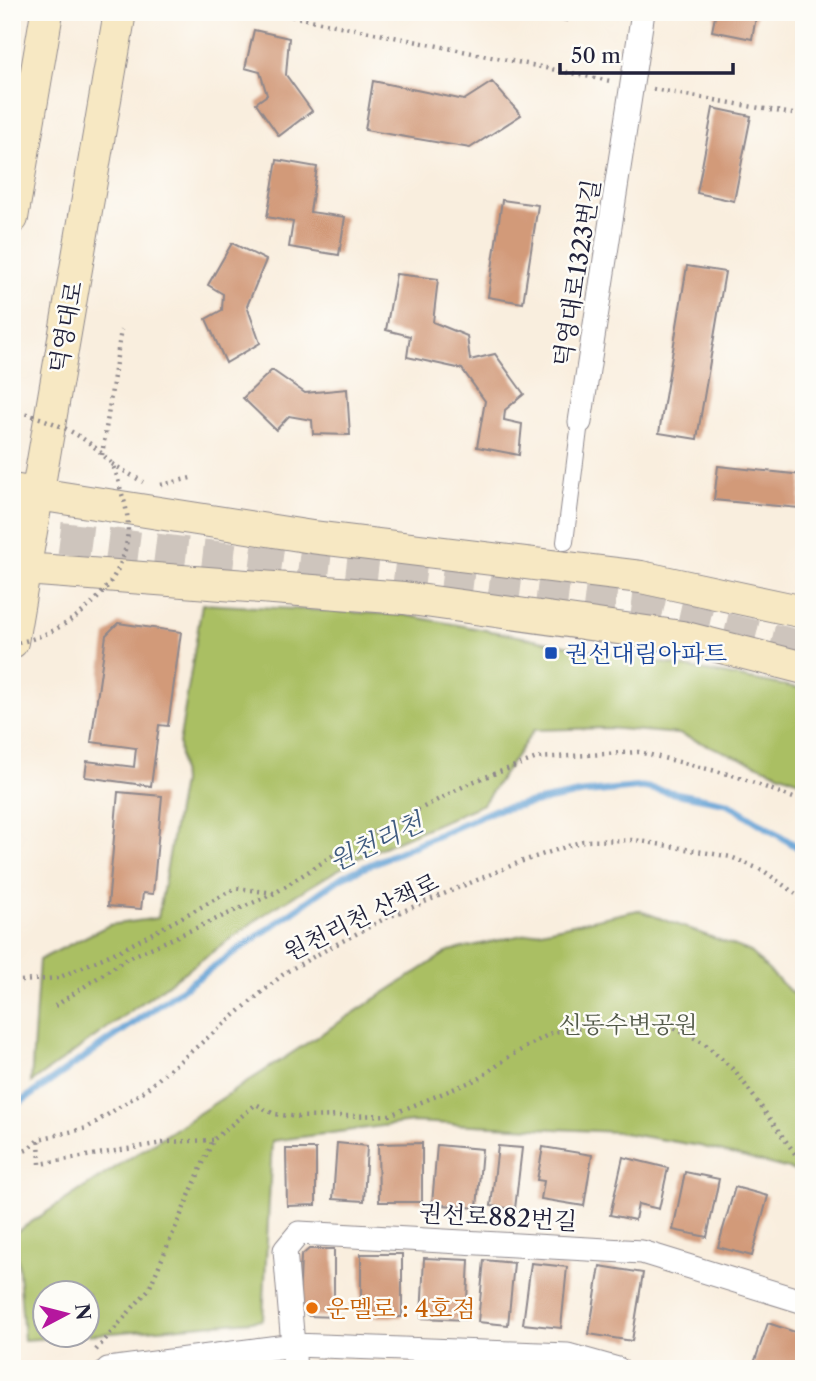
<svg xmlns="http://www.w3.org/2000/svg" width="816" height="1381" viewBox="0 0 816 1381" font-family="'Libre Caslon Text','Noto Serif KR',serif">
	<style>
		.green { fill: #aabf63; stroke: #66704f; stroke-width: 2 }
		.lines { fill: none; stroke-linecap: round; stroke-linejoin: round }
		.stream { stroke: #62a0d4; stroke-width: 7 }
		.building { fill: #d29a79 }
		.secondary-tunnel { stroke: #cec5bd; stroke-width: 32; stroke-dasharray: 32 16; stroke-linecap: butt }
		.pedestrian-casing { stroke: #8e888c; stroke-width: 18 }
		.minor-casing { stroke: #8e888c; stroke-width: 25 }
		.secondary-casing { stroke: #8e888c; stroke-width: 34 }
		.path { stroke: #8e888c; stroke-width: 4.5; stroke-dasharray: 2 5; stroke-linecap: butt }
		.pedestrian { stroke: #fff; stroke-width: 16 }
		.minor { stroke: #fff; stroke-width: 23 }
		.secondary { stroke: #f7e8c3; stroke-width: 32 }
		.path-bridge { stroke: #8e888c; stroke-width: 4.5; stroke-dasharray: 2 5; stroke-linecap: butt }
		.transit-dot { fill: #1a4fb4; stroke: #fdfcf7; stroke-width: 2.5 }
		.food-dot { fill: #e8710a; stroke: #fdfcf7; stroke-width: 2.5 }
		.labels { text-anchor: middle; dominant-baseline: central; stroke-width: 5; stroke-linejoin: round; paint-order: stroke }
		.street-label { font-size: 24px; fill: #22223b; stroke: #fdfcf7 }
		.transit-label { font-size: 24px; fill: #164399; stroke: #fdfcf7; text-anchor: start }
		.park-label { font-size: 24px; fill: #525949; stroke: #fdfcf7 }
		.food-label { font-size: 24px; fill: #c56008; stroke: #fdfcf7; text-anchor: start }
		.water-label { font-size: 26px; font-style: italic; fill: #3f5b80; stroke: #fdfcf7 }
	</style>
	<rect width="100%" height="100%" fill="#fdfcf7"/>
	<filter id="ink" filterUnits="userSpaceOnUse"><feTurbulence type="fractalNoise" baseFrequency=".0143" numOctaves="2"/><feDisplacementMap in="SourceGraphic" scale="14" xChannelSelector="R" yChannelSelector="G"/><feConvolveMatrix kernelMatrix="1 2 1 2 8 2 1 2 1" color-interpolation-filters="sRGB"/></filter>
	<filter id="wash" filterUnits="userSpaceOnUse"><feTurbulence type="fractalNoise" baseFrequency=".00686" numOctaves="4" result="noise"/><feDisplacementMap in="SourceGraphic" scale="28" xChannelSelector="R" yChannelSelector="G"/><feGaussianBlur stdDeviation="1.57" result="paint"/><feColorMatrix in="noise" values="0 0 0 0 0 0 0 0 0 0 0 0 0 0 0 0 0 1.4 0 .05"/><feComposite in="paint" operator="in"/></filter>
	<g filter="url(#wash)">
		<rect width="100%" height="100%" fill="#f9eede"/>
		<path class="green" d="M202 604 404 615 804 689V783L679 734 607 728 534 730 483 804 358 858 269 911 31 1083 39 960 109 925 158 918 182 782 179 744Z
			M638 910 749 951 804 1005V1173L700 1146 617 1132 412 1122 272 1141 263 1320 88 1335V1294H46V1336H81L24 1340 16 1232 449 951Z"/>
		<g class="lines">
			<path class="stream" d="M12 1108 342 877 495 810 582 793 642 787 727 803 804 851"/>
		</g>
		<g id="blocks">
			<path class="building" d="M525 12H569L567 21Z
				M716 12H757L752 39 712 31Z
				M254 30 289 38 286 75 312 111 279 136 256 103 267 95 260 72 245 68Z
				M373 81 464 100 492 82 521 115 470 148 365 130Z
				M713 108 751 116 734 201 697 193Z
				M277 160 317 167 310 212 345 217 339 255 289 247 293 222 267 217Z
				M502 200 538 205 523 303 488 297Z
				M232 243 266 260 247 306 260 343 226 363 206 319 222 310 223 294 208 285Z
				M687 266 725 272 697 439 659 433Z
				M396 274 438 279 433 322 467 336 470 360 495 354 524 394 505 410 504 420 522 424 519 455 477 447 485 401 462 369 407 357 410 336 386 330Z
				M272 370 305 393 347 389 350 435 313 434 312 420 289 416 276 430 243 398Z
				M718 466 802 475 799 508 714 500Z
				M118 623 181 632 168 726 159 725 151 786 85 777 87 761 134 767 136 748 91 742 106 635Z
				M118 792 162 796 153 894 143 893 141 909 108 906Z
				M337 1143 367 1146 364 1201 333 1199Z
				M422 1143V1202H379L378 1144Z
				M437 1145 482 1149 477 1208 432 1204Z
				M498 1146 522 1148 515 1209 491 1206Z
				M543 1147 592 1155 584 1206 541 1199 544 1181 537 1180Z
				M286 1149H316V1205L287 1206Z
				M623 1157 668 1168 659 1209 638 1204 635 1220 610 1215Z
				M685 1172 719 1179 707 1237 673 1230Z
				M735 1187 768 1196 752 1256 718 1247Z
				M309 1249H334V1317L309 1316 299 1308 301 1256Z
				M361 1254H402V1317H361Z
				M424 1258 469 1260 466 1320 421 1318Z
				M484 1260 514 1263 508 1325 478 1322Z
				M531 1263 567 1267 561 1328 523 1324Z
				M600 1266 643 1273 632 1341 589 1334Z
				M768 1323 804 1335V1349L797 1369H752Z
				M331 1364 390 1365V1369H331Z
				M408 1364 452 1367V1369H408Z"/>
		</g>
	</g>
	<g filter="url(#ink)">
		<use href="#blocks" fill-opacity="0" stroke="#8e888c" stroke-width="2"/>
		<g class="lines">
			<path class="secondary-tunnel" d="M12 532 633 608 804 647"/>
			<g class="pedestrian-casing">
				<path id="pedestrian" d="M565 542 580 422"/>
			</g>
			<g class="minor-casing">
				<path id="minor" d="M580 422 643 12
					M108 1369 294 1345 568 1355 618 1369
					M295 1369 285 1250 299 1233 642 1252 804 1302"/>
			</g>
			<g class="secondary-casing">
				<path id="secondary" d="M12 218 47 12
					M12 490 312 537 641 577 804 612
					M12 568 404 598 682 637 804 668
					M12 642 120 12"/>
			</g>
			<path class="path" d="M271 12 610 81
				M653 89 804 116
				M102 455 121 330
				M112 464 143 482
				M161 485 191 478
				M21 981 58 978 125 948 236 888 274 893
				M55 1006 126 959 275 893 343 849 472 782 537 758 639 752 736 776 804 802
				M213 1140 168 1142 40 1164 39 1139 87 1128 144 1091 286 972 322 952 384 919 520 862 583 841 635 840 731 857 764 871 804 900
				M12 1156 29 1149 39 1139
				M96 1350 149 1289 213 1140 256 1104 274 1114 298 1117 390 1115 480 1078 510 1056 553 1032 623 1024 669 1026 703 1042 736 1072 804 1166"/>
			<use href="#pedestrian" class="pedestrian"/>
			<use href="#minor" class="minor"/>
			<use href="#secondary" class="secondary"/>
			<path class="path-bridge" d="M12 410C49 419 84 433 110 462 117 470 119 486 123 497 147 570 79 632 12 644"/>
		</g>
	</g>
	<rect class="transit-dot" x="544" y="646" width="14" height="14" rx="3.5"/>
	<circle class="food-dot" cx="312" cy="1308" r="7"/>
	<g class="labels">
		<g class="street-label">
			<text transform="translate(577 273) rotate(-81)">덕영대로1323번길</text>
			<text transform="translate(66 327) rotate(-80)">덕영대로</text>
			<text transform="translate(361 917) rotate(-26)">원천리천 산책로</text>
			<text transform="translate(498 1217) rotate(3)">권선로882번길</text>
		</g>
		<g class="transit-label">
			<text x="565" y="653">권선대림아파트</text>
		</g>
		<g class="park-label">
			<text x="628" y="1024">신동수변공원</text>
		</g>
		<g class="food-label">
			<text x="326" y="1308">운멜로 : 4호점</text>
		</g>
		<g class="water-label">
			<text transform="translate(376 842) rotate(-25)">원천리천</text>
		</g>
	</g>
	<rect width="816" height="1381" fill="none" stroke="#fdfcf7" stroke-width="42"/>
	<g transform="translate(66 1314) rotate(83)"><circle r="33" fill="#fdfcf7" stroke="#a5a5ac" stroke-width="2"/>
	<path d="M0-5L12 26L0 18L-12 26Z" fill="#b5179e"/>
	<text y="-10" font-size="19" font-weight="bold" text-anchor="middle" fill="#22223b">N</text>
	</g>
	<path d="M560 63v10h173v-10" fill="none" stroke="#22223b" stroke-width="3.5"/>
	<text x="571" y="63" font-size="21" fill="#22223b" stroke="#fdfcf7" stroke-width="5" paint-order="stroke">50 m</text>
</svg>
